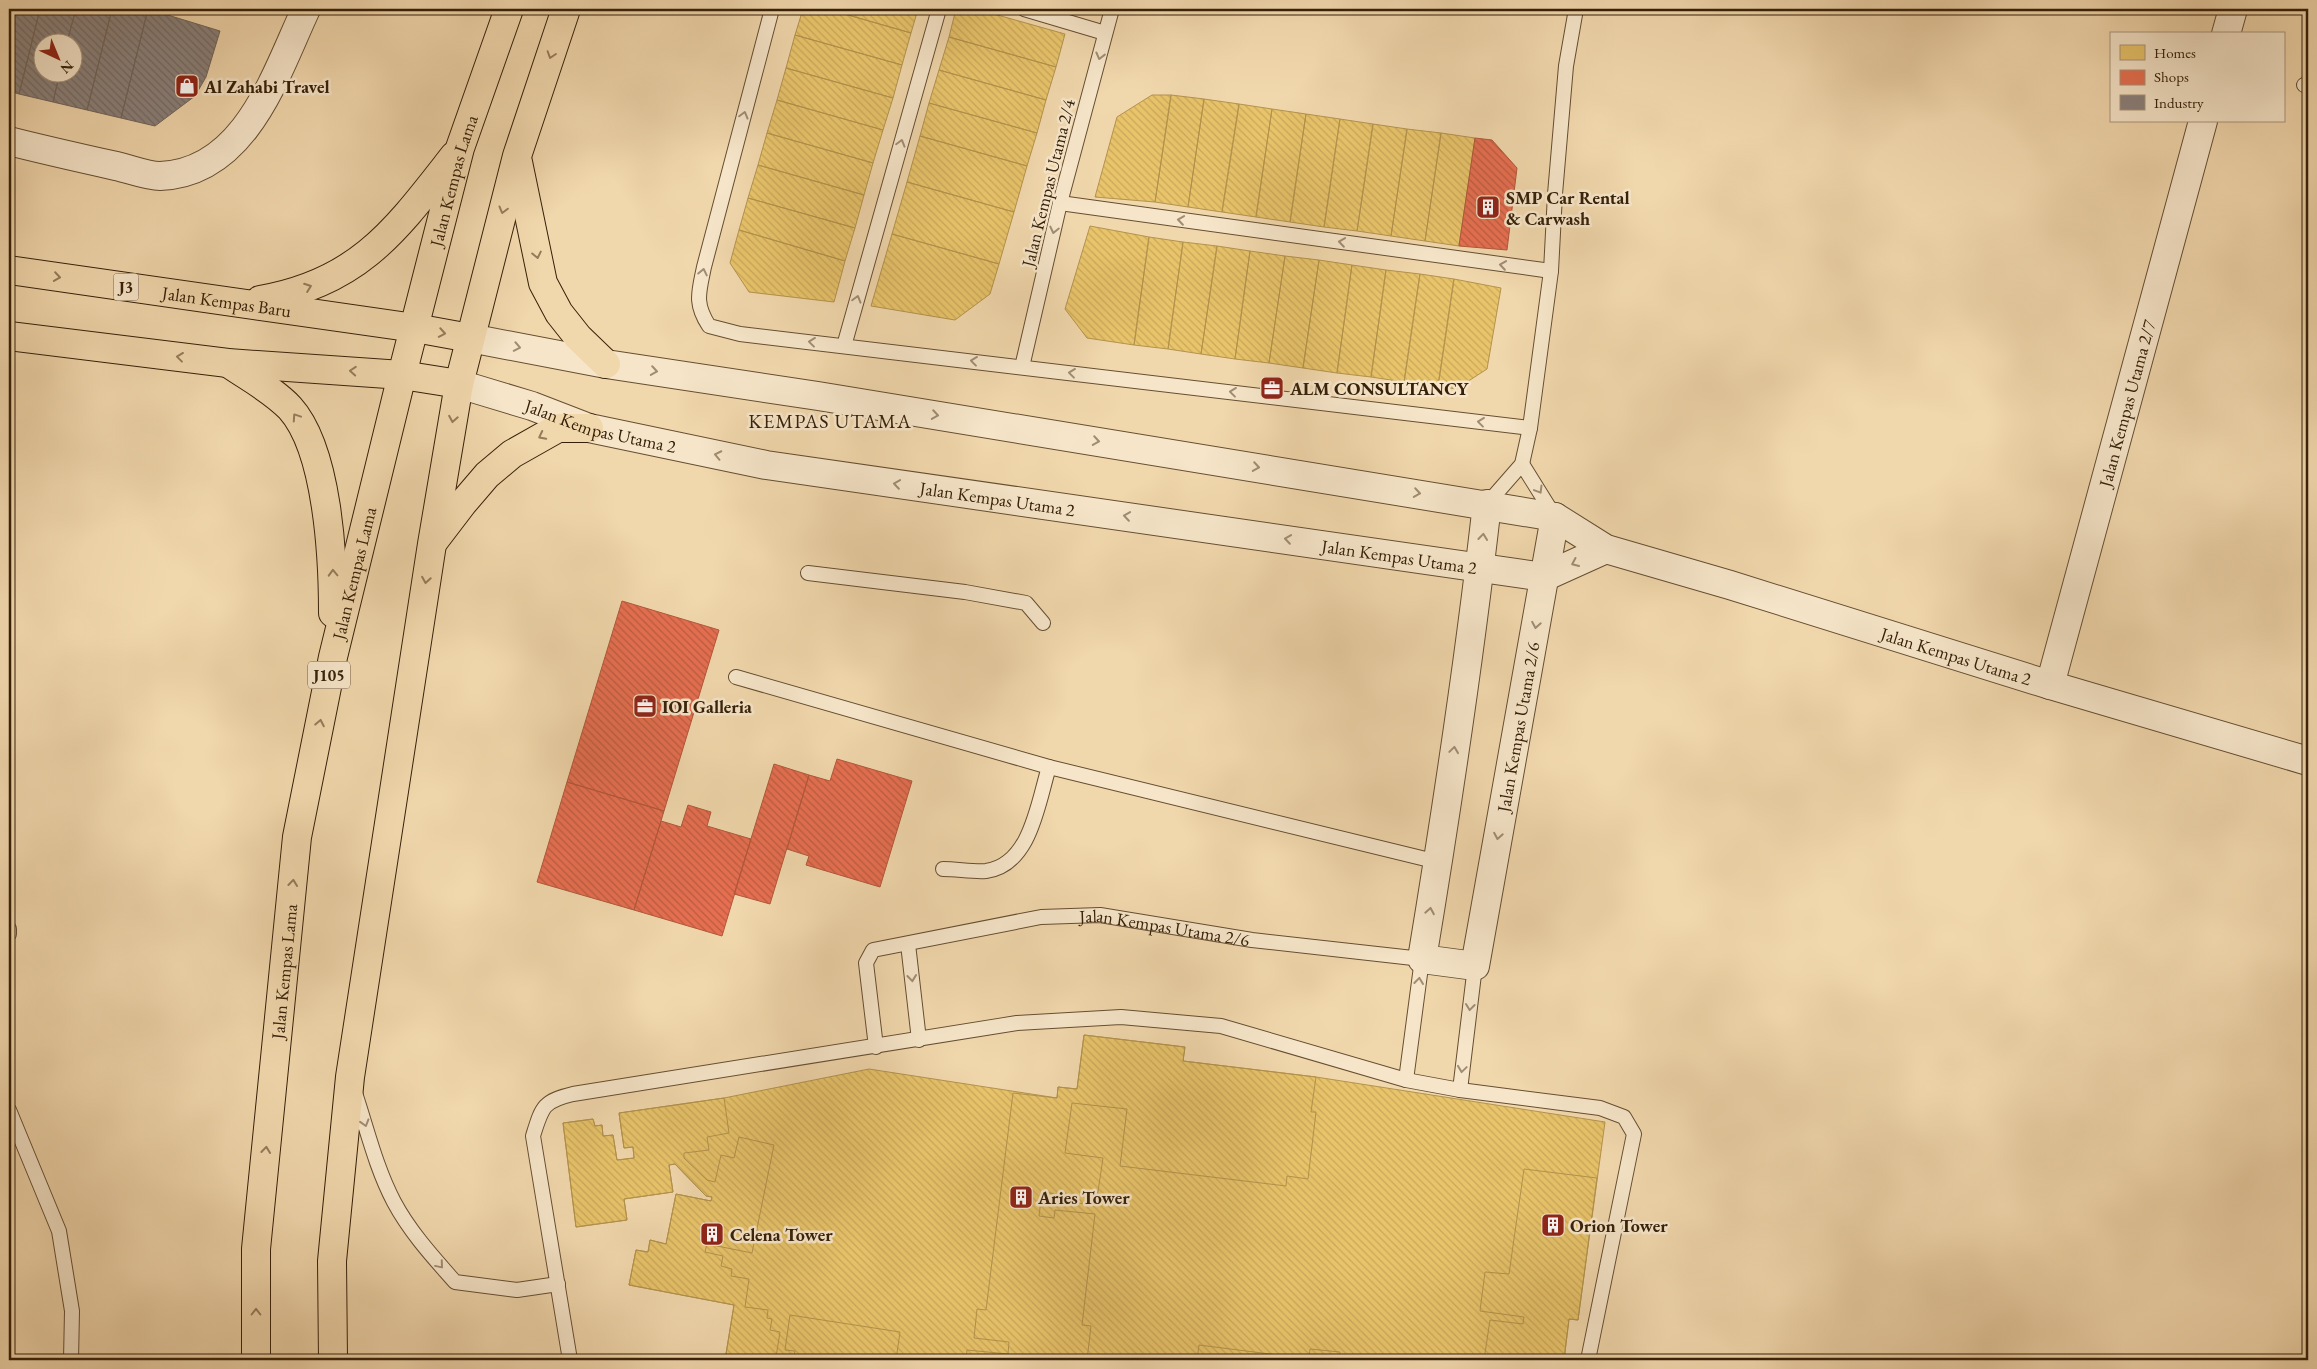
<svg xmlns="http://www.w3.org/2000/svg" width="2317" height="1369" viewBox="0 0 2317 1369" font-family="'EB Garamond',serif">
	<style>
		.homes { fill: url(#homes-back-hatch); stroke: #b3934d }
		.shops { fill: url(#shops-back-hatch); stroke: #b2573b }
		.industry { fill: url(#industry-back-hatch); stroke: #71645a }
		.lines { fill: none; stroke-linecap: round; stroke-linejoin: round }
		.service-casing { stroke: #654e32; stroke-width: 16 }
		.minor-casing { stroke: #654e32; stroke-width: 30 }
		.primary-casing { stroke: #362009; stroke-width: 30 }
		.service { stroke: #f6e5c9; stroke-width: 14 }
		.minor { stroke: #f6e5c9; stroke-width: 28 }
		.primary { stroke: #f1d7ac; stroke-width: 28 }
		.oneway { stroke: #947c5a }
		.oneway2 { stroke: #a08c73 }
		.labels { text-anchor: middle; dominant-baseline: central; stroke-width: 5; stroke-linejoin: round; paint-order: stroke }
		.shield { fill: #f6e5c9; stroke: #705b43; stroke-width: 1 }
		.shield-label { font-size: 16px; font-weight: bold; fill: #362009 }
		.poi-label { font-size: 18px; font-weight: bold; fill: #362009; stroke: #f6e5c9; text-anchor: start }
		.street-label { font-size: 18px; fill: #362009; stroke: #f6e5c9 }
		.quarter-label { font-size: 20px; letter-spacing: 1px; fill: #362009; stroke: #f6e5c9 }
	</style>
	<defs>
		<pattern id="homes-back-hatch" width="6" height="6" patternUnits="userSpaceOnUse" patternTransform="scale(1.25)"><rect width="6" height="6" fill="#e9c46a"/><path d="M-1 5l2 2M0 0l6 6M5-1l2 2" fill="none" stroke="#c8a85b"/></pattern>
		<pattern id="shops-back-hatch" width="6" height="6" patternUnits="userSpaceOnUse" patternTransform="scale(1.25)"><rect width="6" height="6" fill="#e76f51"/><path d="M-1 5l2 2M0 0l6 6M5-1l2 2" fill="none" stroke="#bc5b41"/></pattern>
		<pattern id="industry-back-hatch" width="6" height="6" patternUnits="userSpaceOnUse" patternTransform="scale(1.25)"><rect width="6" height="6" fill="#8a817c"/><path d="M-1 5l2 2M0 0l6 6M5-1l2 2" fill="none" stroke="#726964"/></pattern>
	</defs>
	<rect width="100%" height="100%" fill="#f1d7ac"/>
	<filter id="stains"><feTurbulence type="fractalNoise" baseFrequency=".004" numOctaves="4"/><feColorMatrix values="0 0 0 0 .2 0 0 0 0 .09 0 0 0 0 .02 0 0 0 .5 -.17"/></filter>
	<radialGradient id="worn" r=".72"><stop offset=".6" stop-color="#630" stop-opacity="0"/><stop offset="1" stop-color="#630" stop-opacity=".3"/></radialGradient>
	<path class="homes" d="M803 9H827L911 33 902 65 795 35Z
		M827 9H918L911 33Z
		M956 9H976L1065 34 1056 67 949 37Z
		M795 35 902 65 893 98 786 68Z
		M949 37 1056 67 1046 100 939 70Z
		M786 68 893 98 883 130 777 100Z
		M939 70 1046 100 1037 133 929 103Z
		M1152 95H1171L1155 202 1095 197 1117 117Z
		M1171 95 1204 99 1188 207 1155 202Z
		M1204 99 1239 104 1222 212 1188 207Z
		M777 100 883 130 873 163 767 133Z
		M929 103 1037 133 1027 166 920 136Z
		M1239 104 1272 109 1256 217 1222 212Z
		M1272 109 1306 114 1290 222 1256 217Z
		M1306 114 1340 119 1324 227 1290 222Z
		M1340 119 1373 124 1357 231 1324 227Z
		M1373 124 1407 129 1391 236 1357 231Z
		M1407 129 1441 133 1425 241 1391 236Z
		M767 133 873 163 864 195 758 165Z
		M1441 133 1475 138 1459 246 1425 241Z
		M920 136 1027 166 1014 212 907 182Z
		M758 165 864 195 855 228 748 198Z
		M907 182 1014 212 999 264 892 234Z
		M748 198 855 228 845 261 739 230Z
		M1090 226 1149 237 1134 345 1087 338 1065 309Z
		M739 230 845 261 834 302 749 292 730 263Z
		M892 234 999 264 990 294 955 320 871 306Z
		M1149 237 1183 242 1168 349 1134 345Z
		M1183 242 1217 246 1201 354 1168 349Z
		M1217 246 1250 251 1235 359 1201 354Z
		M1250 251 1285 256 1269 363 1235 359Z
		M1285 256 1319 260 1303 368 1269 363Z
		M1319 260 1352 265 1337 373 1303 368Z
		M1352 265 1386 270 1371 377 1337 373Z
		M1386 270 1420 274 1404 382 1371 377Z
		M1420 274 1454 279 1438 386 1404 382Z
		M1454 279 1501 288 1487 369 1456 389 1438 386Z
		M1084 1035 1185 1047 1183 1061 1316 1077 1605 1122 1578 1320 1569 1319 1564 1360H725L734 1305 629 1285 636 1250 648 1252 650 1240 666 1244 676 1194 711 1201 712 1197 706 1196 675 1164 669 1165 673 1192 624 1199 627 1220 576 1227 563 1123 593 1119 595 1126 602 1125 603 1136 613 1135 617 1160 634 1158 633 1147 624 1148 619 1113 724 1098 869 1069 1057 1098 1058 1087 1077 1089Z
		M1084 1035 1185 1047 1183 1061 1316 1077 1311 1112H1316L1308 1179 1287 1176 1286 1186 1120 1166 1127 1109 1072 1103 1065 1153 1103 1158 1096 1205 1057 1201 1058 1194 1042 1192 1039 1216 1054 1218 1055 1210 1095 1214 1082 1325 1091 1326 1087 1360H966L967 1350 1008 1354 1009 1342 974 1338 977 1309 986 1310 1013 1093 1057 1098 1058 1087 1077 1089Z
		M724 1098 729 1133 707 1137 709 1150 684 1153V1158L707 1180 715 1182 721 1155 734 1158 739 1137 774 1145 752 1253 707 1244 705 1252 723 1256 721 1266 732 1269 731 1276 749 1279 745 1307 768 1310 767 1318 772 1319 770 1330 780 1332 776 1357 793 1360 795 1351 785 1350 790 1315 900 1332 896 1360H725L734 1305 629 1285 636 1250 648 1252 650 1240 666 1244 676 1194 711 1201 712 1197 706 1196 675 1164 669 1165 673 1192 624 1199 627 1220 576 1227 563 1123 593 1119 595 1126 602 1125 603 1136 613 1135 617 1160 634 1158 633 1147 624 1148 619 1113Z
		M1524 1169 1597 1178 1578 1320 1569 1319 1564 1360H1484L1490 1320 1523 1324 1524 1317 1480 1311 1485 1272 1509 1274Z
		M1199 1345 1309 1359 1310 1349 1340 1352 1339 1360H1197Z"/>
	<path class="shops" d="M1475 138 1492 140 1517 168 1507 250 1459 246Z
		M622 601 719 630 664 811 567 782Z
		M837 759 912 781 880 887 806 865 809 856 787 849 809 775 830 781Z
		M774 764 809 775 770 904 734 894Z
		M567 782 664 811 634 910 537 882Z
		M688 805 711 812 707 826 751 839 722 936 634 910 661 821 681 827Z"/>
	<path class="industry" d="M9 9H40L19 94 9 91Z
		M40 9H76L67 42H42V72H60L53 102 19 94Z
		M76 9H112L87 110 53 102 60 72H72V42H67Z
		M112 9H148L121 118 87 110Z
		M148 9 220 31 206 77 195 96 155 126 121 118Z"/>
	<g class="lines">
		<g class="service-casing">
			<g id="service">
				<path d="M772 9 704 267C699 292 694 303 709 326L740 334 1530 428"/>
				<path d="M1024 9 1105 33"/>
				<path d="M2304 85 2308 86"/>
				<path d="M1060 203 1551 271"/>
				<path d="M844 346 939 9"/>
				<path d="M1022 367 1060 203 1112 9"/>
				<path d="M1522 464 1555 517"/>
				<path d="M1487 504 1522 464 1530 428 1551 271 1555 194 1566 66 1576 9"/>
				<path d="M808 573 965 592 1026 603 1043 623"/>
				<path d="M736 677 1049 767 1438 862"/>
				<path d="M943 869C957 869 973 872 986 871 1031 865 1038 802 1049 767"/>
				<path d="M9 929V934"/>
				<path d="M908 944 919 1040"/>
				<path id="s1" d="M876 1047 866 963 873 950 1041 917 1100 915 1252 940 1422 959 1406 1080"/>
				<path d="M1460 1090 1475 966"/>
				<path d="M355 1093C367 1129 376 1168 394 1202 410 1232 433 1257 455 1282L517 1290 558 1284"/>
				<path d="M9 1110 59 1231 72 1311 71 1360"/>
				<path d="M570 1360 533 1136C542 1107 543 1101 573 1094L1017 1023 1121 1017 1221 1026 1406 1080 1460 1090 1600 1108 1624 1117 1634 1134 1588 1360"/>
			</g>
		</g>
		<g class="minor-casing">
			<g id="minor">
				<path d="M2226 34 2233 9"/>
				<path d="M9 141C44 150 80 158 116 166 130 169 147 176 160 176 246 173 276 73 306 9"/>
				<path id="s2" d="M470 338 606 364 818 396 1555 517 1606 549 1730 585 2050 685 2308 761"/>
				<path id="s3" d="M459 384 532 406 589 428 766 465 1544 577"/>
				<path id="s4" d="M1487 504C1470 656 1447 808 1422 959L1475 966 1555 517"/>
				<path d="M1544 577 1606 549"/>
				<path id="s5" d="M2050 685 2203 121"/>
			</g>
		</g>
		<g class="primary-casing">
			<g id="primary">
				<path d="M518 162 543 283 559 313 578 337 606 364"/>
				<path id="s6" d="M9 270 415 328 470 338"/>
				<path d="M260 300C359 283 396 230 454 156"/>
				<path d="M9 336 228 363 402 375 459 384"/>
				<path d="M228 363C248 377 273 390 290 408 328 450 333 558 333 613"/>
				<path d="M434 541 463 503 487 475 512 454 558 428H589"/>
				<path id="s7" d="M256 1360V1249L297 837 333 657 402 375 460 148 509 9"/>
				<path d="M333 1360 332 1261 350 1077 432 544 459 384 517 156 566 9"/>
			</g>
		</g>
		<use href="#service" class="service"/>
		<use href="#minor" class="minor"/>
		<use href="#primary" class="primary"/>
	</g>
	<defs><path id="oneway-chevron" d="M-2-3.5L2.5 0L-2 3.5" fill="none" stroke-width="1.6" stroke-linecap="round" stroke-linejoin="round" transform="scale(1.25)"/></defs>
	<g class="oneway">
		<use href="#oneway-chevron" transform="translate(551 55) rotate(108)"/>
		<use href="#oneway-chevron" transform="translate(503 210) rotate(105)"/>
		<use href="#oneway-chevron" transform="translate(537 255) rotate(78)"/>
		<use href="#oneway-chevron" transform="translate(57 277) rotate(8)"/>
		<use href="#oneway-chevron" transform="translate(308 287) rotate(-20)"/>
		<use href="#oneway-chevron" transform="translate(442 333) rotate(10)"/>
		<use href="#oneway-chevron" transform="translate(180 357) rotate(-173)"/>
		<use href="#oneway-chevron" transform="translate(353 371) rotate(-176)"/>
		<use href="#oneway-chevron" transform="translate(296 417) rotate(-124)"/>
		<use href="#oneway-chevron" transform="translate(453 419) rotate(100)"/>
		<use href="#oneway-chevron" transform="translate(542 436) rotate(153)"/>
		<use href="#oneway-chevron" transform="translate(333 573) rotate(-92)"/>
		<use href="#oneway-chevron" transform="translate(426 580) rotate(99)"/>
		<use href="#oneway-chevron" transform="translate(320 723) rotate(-79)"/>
		<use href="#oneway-chevron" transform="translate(293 883) rotate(-84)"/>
		<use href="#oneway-chevron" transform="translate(266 1150) rotate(-84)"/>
		<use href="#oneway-chevron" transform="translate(256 1312) rotate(-90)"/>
	</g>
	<g class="oneway2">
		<use href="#oneway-chevron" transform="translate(1100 56) rotate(104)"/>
		<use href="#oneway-chevron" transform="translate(744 115) rotate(-75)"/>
		<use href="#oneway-chevron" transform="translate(901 143) rotate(-74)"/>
		<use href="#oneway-chevron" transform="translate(1181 220) rotate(-172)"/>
		<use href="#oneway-chevron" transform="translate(1054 230) rotate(103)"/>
		<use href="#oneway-chevron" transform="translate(1342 242) rotate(-172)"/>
		<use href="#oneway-chevron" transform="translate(1503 265) rotate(-172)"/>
		<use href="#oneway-chevron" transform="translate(703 272) rotate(-78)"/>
		<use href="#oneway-chevron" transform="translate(857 299) rotate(-74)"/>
		<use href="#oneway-chevron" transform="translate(812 342) rotate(-173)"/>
		<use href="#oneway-chevron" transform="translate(517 347) rotate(11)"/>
		<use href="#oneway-chevron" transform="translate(974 361) rotate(-173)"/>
		<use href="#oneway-chevron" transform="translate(654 371) rotate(9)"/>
		<use href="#oneway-chevron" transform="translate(1072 373) rotate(-173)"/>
		<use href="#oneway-chevron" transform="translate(1233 392) rotate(-173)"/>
		<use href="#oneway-chevron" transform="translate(935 415) rotate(9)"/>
		<use href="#oneway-chevron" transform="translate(1481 422) rotate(-173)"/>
		<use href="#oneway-chevron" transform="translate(1096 441) rotate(9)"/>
		<use href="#oneway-chevron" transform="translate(718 455) rotate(-168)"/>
		<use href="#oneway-chevron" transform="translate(1256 467) rotate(9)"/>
		<use href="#oneway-chevron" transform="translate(897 484) rotate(-172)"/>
		<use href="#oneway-chevron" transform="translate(1539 490) rotate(59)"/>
		<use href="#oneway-chevron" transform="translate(1417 493) rotate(9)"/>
		<use href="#oneway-chevron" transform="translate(1127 516) rotate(-172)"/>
		<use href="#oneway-chevron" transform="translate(1483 537) rotate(-84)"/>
		<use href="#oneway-chevron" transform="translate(1288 539) rotate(-172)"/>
		<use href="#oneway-chevron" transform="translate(1575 563) rotate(156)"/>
		<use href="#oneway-chevron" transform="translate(1536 625) rotate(100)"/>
		<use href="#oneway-chevron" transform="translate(1454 750) rotate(-82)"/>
		<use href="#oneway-chevron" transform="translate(1498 836) rotate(100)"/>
		<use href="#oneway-chevron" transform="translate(1430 911) rotate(-80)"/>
		<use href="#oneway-chevron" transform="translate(912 978) rotate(84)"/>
		<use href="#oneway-chevron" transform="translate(1419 981) rotate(-83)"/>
		<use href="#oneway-chevron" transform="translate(1470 1007) rotate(97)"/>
		<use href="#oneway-chevron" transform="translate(1462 1069) rotate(98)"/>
		<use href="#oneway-chevron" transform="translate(365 1123) rotate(73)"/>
		<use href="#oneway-chevron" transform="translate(440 1265) rotate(50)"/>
	</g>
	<defs>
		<g id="shop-square" transform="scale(1.25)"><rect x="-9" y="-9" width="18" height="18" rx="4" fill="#8f2418" stroke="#f6e5c9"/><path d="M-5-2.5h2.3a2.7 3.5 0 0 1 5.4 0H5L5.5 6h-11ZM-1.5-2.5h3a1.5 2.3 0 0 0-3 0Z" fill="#fff"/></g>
		<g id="building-square" transform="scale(1.25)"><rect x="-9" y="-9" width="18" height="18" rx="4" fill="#8f2418" stroke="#f6e5c9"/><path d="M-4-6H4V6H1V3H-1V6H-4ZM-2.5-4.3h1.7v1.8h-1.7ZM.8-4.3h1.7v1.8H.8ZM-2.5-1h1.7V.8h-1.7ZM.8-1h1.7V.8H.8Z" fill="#fff"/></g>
		<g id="office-square" transform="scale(1.25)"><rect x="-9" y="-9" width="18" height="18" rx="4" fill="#8f2418" stroke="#f6e5c9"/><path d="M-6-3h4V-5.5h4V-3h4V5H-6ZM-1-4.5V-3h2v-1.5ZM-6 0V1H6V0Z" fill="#fff"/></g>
	</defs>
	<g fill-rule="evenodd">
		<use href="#shop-square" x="187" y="86"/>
		<use href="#building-square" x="1488" y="207"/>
		<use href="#office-square" x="1272" y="388"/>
		<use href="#office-square" x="645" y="706"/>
		<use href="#building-square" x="1021" y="1197"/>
		<use href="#building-square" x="1553" y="1225"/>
		<use href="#building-square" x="712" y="1234"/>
	</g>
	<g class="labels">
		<g class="shield">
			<rect x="113.5" y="273.5" width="25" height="27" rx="4"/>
			<rect x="308" y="661.5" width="42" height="27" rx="4"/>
		</g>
		<g class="shield-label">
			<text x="126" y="287">J3</text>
			<text x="329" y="675">J105</text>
		</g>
		<g class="poi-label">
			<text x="204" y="86">Al Zahabi Travel</text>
			<text x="1506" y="197">SMP Car Rental<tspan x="1506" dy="21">&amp; Carwash</tspan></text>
			<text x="1290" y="388">ALM CONSULTANCY</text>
			<text x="662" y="706">IOI Galleria</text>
			<text x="1038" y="1197">Aries Tower</text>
			<text x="1570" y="1225">Orion Tower</text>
			<text x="730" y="1234">Celena Tower</text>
		</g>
		<g class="street-label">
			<text stroke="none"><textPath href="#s7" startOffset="1200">Jalan Kempas Lama</textPath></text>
			<text transform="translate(1048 183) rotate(-76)">Jalan Kempas Utama 2/4</text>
			<text stroke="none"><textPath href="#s6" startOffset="220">Jalan Kempas Baru</textPath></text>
			<text stroke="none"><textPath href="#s5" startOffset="292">Jalan Kempas Utama 2/7</textPath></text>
			<text stroke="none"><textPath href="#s3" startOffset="148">Jalan Kempas Utama 2</textPath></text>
			<text stroke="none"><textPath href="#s3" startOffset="552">Jalan Kempas Utama 2</textPath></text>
			<text stroke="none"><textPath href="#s3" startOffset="958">Jalan Kempas Utama 2</textPath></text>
			<text stroke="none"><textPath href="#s7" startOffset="795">Jalan Kempas Lama</textPath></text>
			<text stroke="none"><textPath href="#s2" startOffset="1526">Jalan Kempas Utama 2</textPath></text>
			<text stroke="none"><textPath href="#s4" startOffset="756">Jalan Kempas Utama 2/6</textPath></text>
			<text stroke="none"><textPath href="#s1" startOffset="395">Jalan Kempas Utama 2/6</textPath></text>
			<text stroke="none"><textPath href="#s7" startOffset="390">Jalan Kempas Lama</textPath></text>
		</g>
		<g class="quarter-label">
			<text x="830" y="421">KEMPAS UTAMA</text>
		</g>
	</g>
	<rect width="2317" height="1369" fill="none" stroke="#f1d7ac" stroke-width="30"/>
	<rect x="10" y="10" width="2297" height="1349" fill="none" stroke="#362009" stroke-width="2.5"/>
	<rect x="15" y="15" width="2287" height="1339" fill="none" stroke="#362009"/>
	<rect x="2110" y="32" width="175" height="90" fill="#f6e5c9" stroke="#a9967c"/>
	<rect x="2120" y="45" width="25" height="15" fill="#e9c46a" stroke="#a9967c"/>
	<text x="2154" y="58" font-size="15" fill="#362009">Homes</text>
	<rect x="2120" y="70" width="25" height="15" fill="#e76f51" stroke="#a9967c"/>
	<text x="2154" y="82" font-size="15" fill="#362009">Shops</text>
	<rect x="2120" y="95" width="25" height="15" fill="#8a817c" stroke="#a9967c"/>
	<text x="2154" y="108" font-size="15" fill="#362009">Industry</text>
	<g transform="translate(58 58) rotate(136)"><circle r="24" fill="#f6e5c9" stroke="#a9967c"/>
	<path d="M0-4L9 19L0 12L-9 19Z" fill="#8f2418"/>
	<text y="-8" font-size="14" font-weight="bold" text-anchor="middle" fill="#362009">N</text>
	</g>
	<rect width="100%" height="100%" filter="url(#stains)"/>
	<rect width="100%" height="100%" fill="url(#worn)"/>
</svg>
